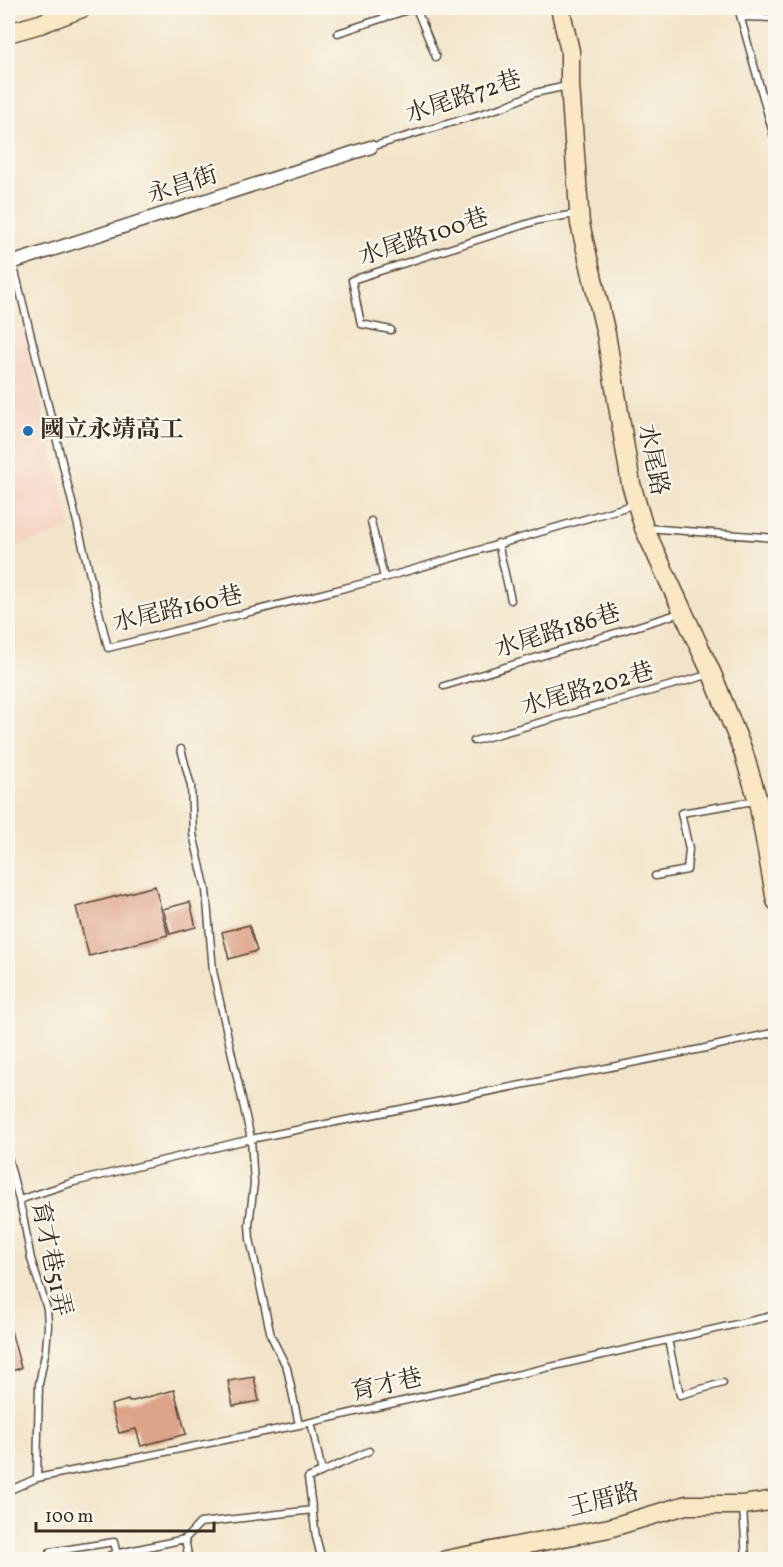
<svg xmlns="http://www.w3.org/2000/svg" width="783" height="1567" viewBox="0 0 783 1567" font-family="Vollkorn,'Noto Serif TC',serif">
	<style>
		.built { fill: #f5d3c2 }
		.building { fill: #dda388 }
		.lines { fill: none; stroke-linecap: round; stroke-linejoin: round }
		.lane-casing { stroke: #564638; stroke-width: 9 }
		.street-casing { stroke: #564638; stroke-width: 15 }
		.secondary-casing { stroke: #564638; stroke-width: 21 }
		.lane { stroke: #fff; stroke-width: 6 }
		.street { stroke: #fff; stroke-width: 12 }
		.secondary { stroke: #fae7c3; stroke-width: 18 }
		.poi-dot { fill: #1f6fb2; stroke: #fbf7ec; stroke-width: 2 }
		.labels { text-anchor: middle; dominant-baseline: central; stroke-width: 4.5; stroke-linejoin: round; paint-order: stroke }
		.street-label { font-size: 24px; fill: #3b2a1e; stroke: #fbf7ec }
		.poi-label { font-size: 24px; font-weight: bold; fill: #3b2a1e; stroke: #fbf7ec; text-anchor: start }
	</style>
	<rect width="100%" height="100%" fill="#fbf7ec"/>
	<filter id="ink" filterUnits="userSpaceOnUse"><feTurbulence type="fractalNoise" baseFrequency=".0167" numOctaves="2"/><feDisplacementMap in="SourceGraphic" scale="12" xChannelSelector="R" yChannelSelector="G"/><feConvolveMatrix kernelMatrix="1 2 1 2 8 2 1 2 1" color-interpolation-filters="sRGB"/></filter>
	<filter id="wash" filterUnits="userSpaceOnUse"><feTurbulence type="fractalNoise" baseFrequency=".008" numOctaves="4" result="noise"/><feDisplacementMap in="SourceGraphic" scale="24" xChannelSelector="R" yChannelSelector="G"/><feGaussianBlur stdDeviation="1.35" result="paint"/><feColorMatrix in="noise" values="0 0 0 0 0 0 0 0 0 0 0 0 0 0 0 0 0 1.4 0 .05"/><feComposite in="paint" operator="in"/></filter>
	<g filter="url(#wash)">
		<rect width="100%" height="100%" fill="#f2e4c9"/>
		<path class="built" d="M24 328 71 529 8 550V332Z"/>
		<g id="blocks">
			<path class="building" d="M155 886 168 935 89 956 76 907Z
				M190 902 196 927 170 934 163 909Z
				M249 925 257 951 229 959 222 932Z
				M8 1327H10L21 1368 8 1372Z
				M254 1377 259 1401 233 1406 228 1381Z
				M174 1390 186 1434 141 1446 136 1429 119 1433 111 1405 128 1400 129 1402Z"/>
		</g>
	</g>
	<g filter="url(#ink)">
		<use href="#blocks" fill-opacity="0" stroke="#564638" stroke-width="1.5"/>
		<g class="lines">
			<g class="lane-casing">
				<path id="lane" d="M416 8 436 57
					M738 8 776 144
					M741 17 776 18
					M338 33 414 8
					M371 147 503 107 535 93 567 86
					M13 263 108 648 384 578 636 504
					M391 330 361 324 352 280 539 220 576 214
					M371 521 384 578
					M647 528 776 538
					M498 543 511 600
					M444 686 680 613
					M474 741 711 674
					M181 749 191 786 193 834 206 890 213 971 251 1139 254 1183 249 1225 250 1239 271 1336 287 1368 299 1425
					M655 876 687 870 689 849 681 813 754 801
					M8 1157 23 1216 31 1259 47 1309 48 1326 46 1349 39 1384 37 1478
					M19 1200 74 1182 251 1139 701 1049 776 1032
					M668 1340 680 1395 723 1383
					M311 1422 322 1472 308 1478 316 1537 322 1560
					M322 1472 369 1451
					M8 1491 37 1478 299 1425 776 1315
					M743 1506 746 1560
					M185 1539 200 1523 313 1510
					M185 1539 189 1560
					M51 1560 50 1552 114 1542 117 1554
					M111 1560 110 1555 185 1539"/>
			</g>
			<g class="street-casing">
				<path id="street" d="M8 264 371 147"/>
			</g>
			<g class="secondary-casing">
				<path id="secondary" d="M560 8 570 51V85L580 224 606 334 631 484 644 528 712 674 743 751 758 801 776 901
					M8 33 40 24 82 8
					M446 1560 609 1528 686 1505H743L776 1500"/>
			</g>
			<use href="#lane" class="lane"/>
			<use href="#street" class="street"/>
			<use href="#secondary" class="secondary"/>
		</g>
	</g>
	<circle class="poi-dot" cx="28" cy="431" r="6"/>
	<g class="labels">
		<g class="street-label">
			<text transform="translate(464 98) rotate(-18)">水尾路72巷</text>
			<text transform="translate(183 186) rotate(-18)">永昌街</text>
			<text transform="translate(424 238) rotate(-18)">水尾路100巷</text>
			<text transform="translate(652 460) rotate(79)">水尾路</text>
			<text transform="translate(178 610) rotate(-13)">水尾路160巷</text>
			<text transform="translate(558 632) rotate(-17)">水尾路186巷</text>
			<text transform="translate(588 690) rotate(-16)">水尾路202巷</text>
			<text transform="translate(50 1259) rotate(78)">育才巷51弄</text>
			<text transform="translate(387 1386) rotate(-13)">育才巷</text>
			<text transform="translate(604 1501) rotate(-14)">王厝路</text>
		</g>
		<g class="poi-label">
			<text x="40" y="431">國立永靖高工</text>
		</g>
	</g>
	<rect width="783" height="1567" fill="none" stroke="#fbf7ec" stroke-width="30"/>
	<path d="M36 1522v9h178v-9" fill="none" stroke="#3b2a1e" stroke-width="3"/>
	<text x="45" y="1522" font-size="18" fill="#3b2a1e" stroke="#fbf7ec" stroke-width="4.5" paint-order="stroke">100 m</text>
</svg>
